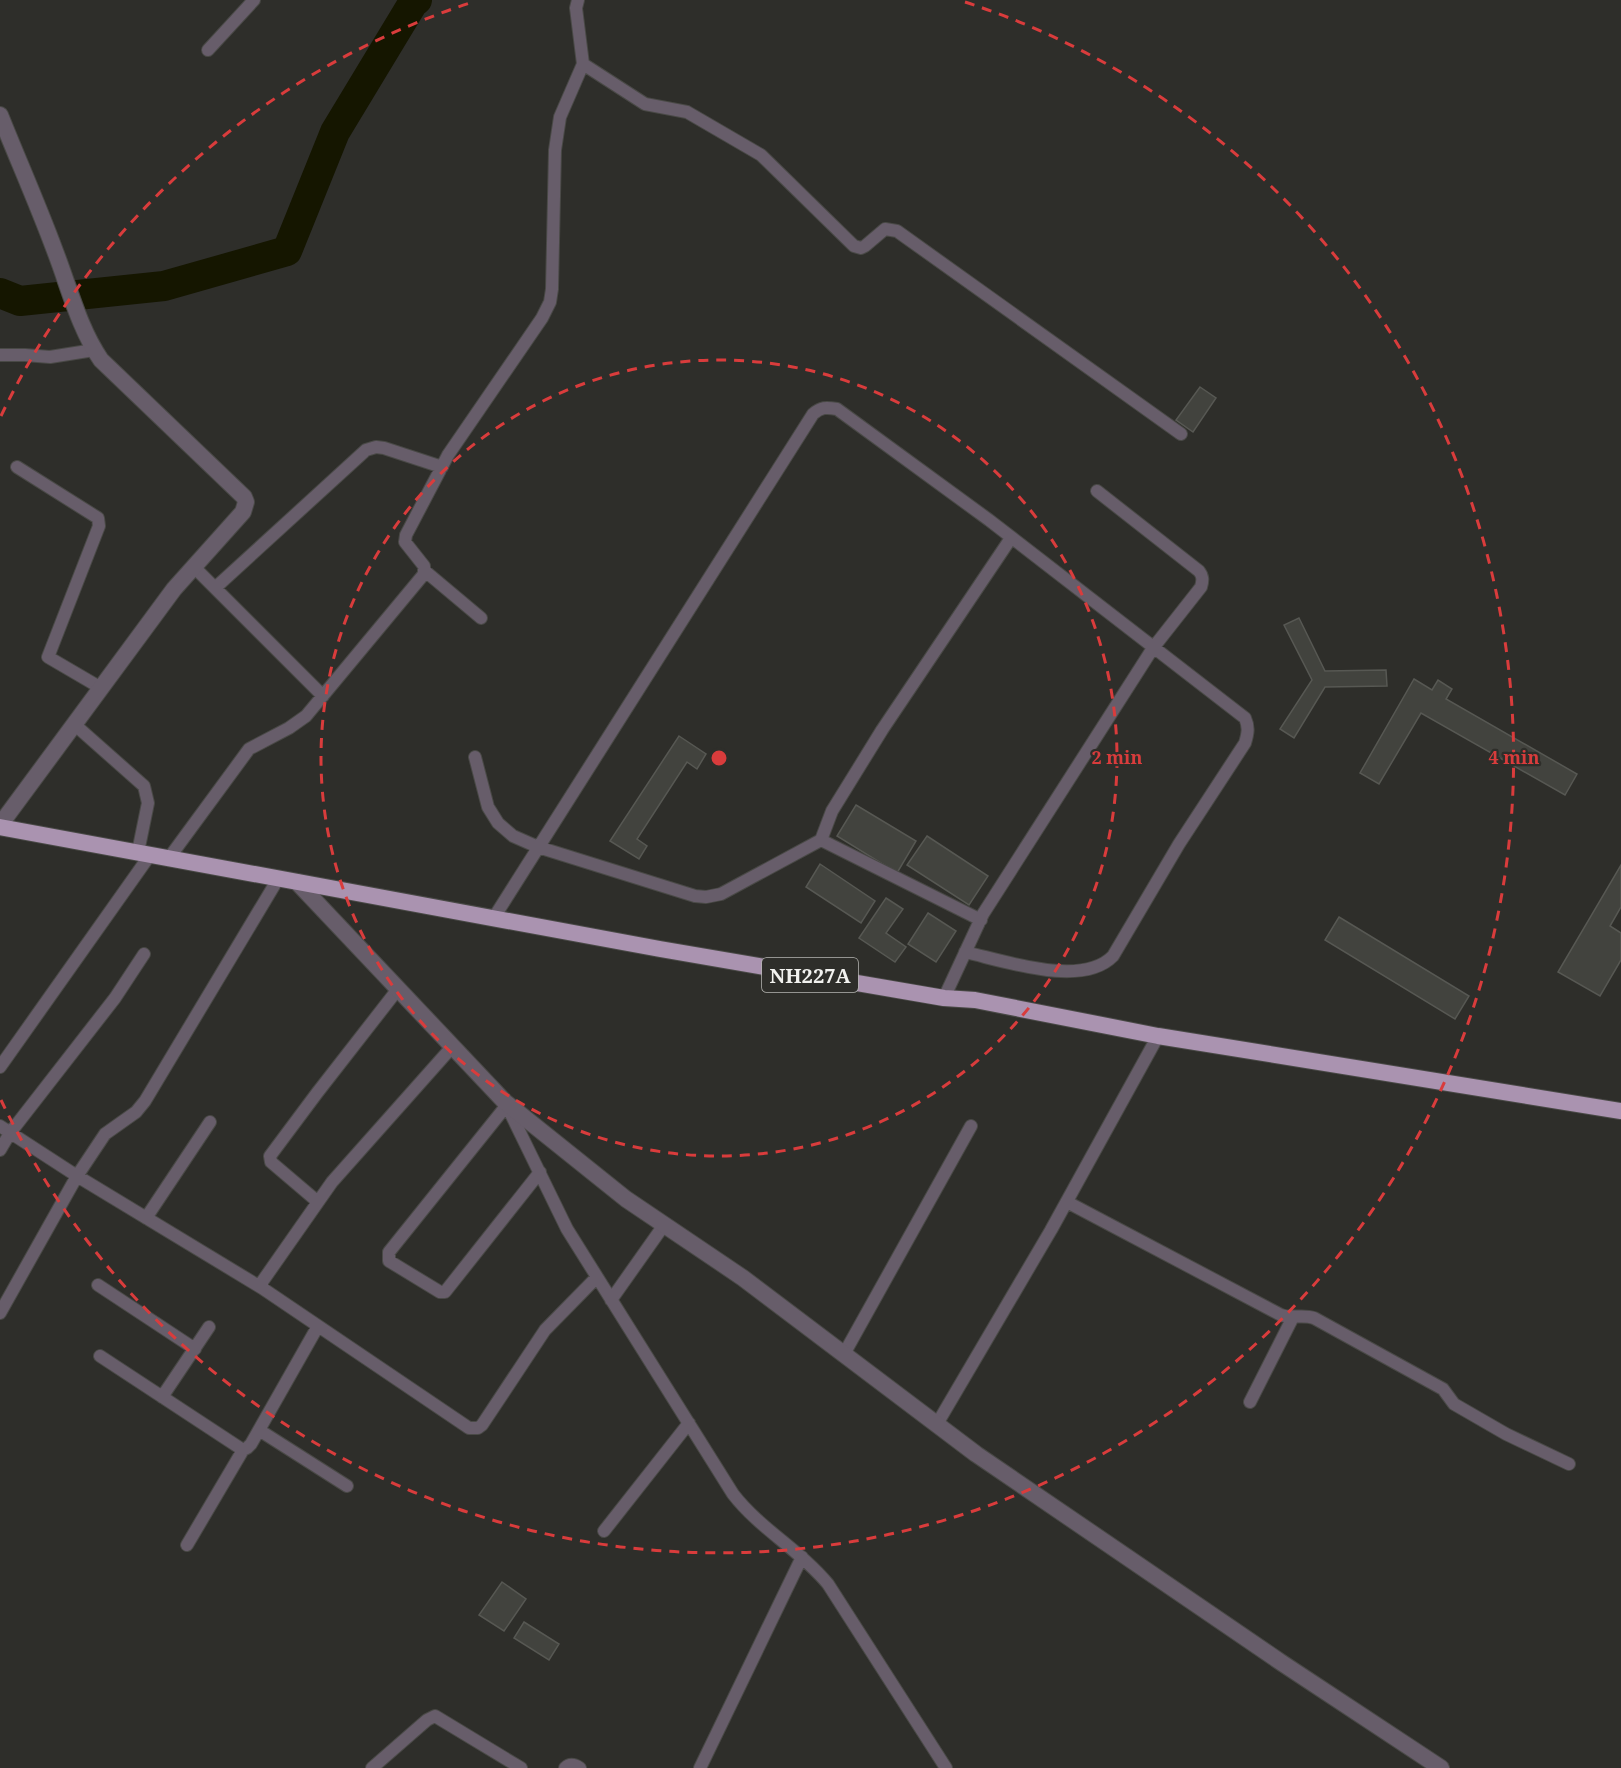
<svg xmlns="http://www.w3.org/2000/svg" width="1621" height="1768" viewBox="0 0 1621 1768" font-family="'Noto Serif',serif">
	<style>
		.lines { fill: none; stroke-linecap: round; stroke-linejoin: round }
		.river { stroke: #151600; stroke-width: 30 }
		.building { fill: #42433e; stroke: #575853; stroke-width: 1.5 }
		.minor-casing { stroke: #494946; stroke-width: 14 }
		.tertiary-casing { stroke: #494946; stroke-width: 18 }
		.trunk-casing { stroke: #494946; stroke-width: 18 }
		.minor { stroke: #675d6a; stroke-width: 12 }
		.tertiary { stroke: #675d6a; stroke-width: 16 }
		.trunk { stroke: #aa93b0; stroke-width: 16 }
		.ring { fill: none; stroke: #d93c3c; stroke-width: 3; stroke-dasharray: 10 8 }
		.labels { text-anchor: middle; dominant-baseline: central; stroke-width: 4.5; stroke-linejoin: round; paint-order: stroke }
		.shield { fill: #2e2e2a; stroke: #b7b7b4; stroke-width: 1.5 }
		.shield-label { font-size: 20px; font-weight: bold; fill: #f2f2ef }
		.centre { fill: #d93c3c; stroke: #2e2e2a; stroke-width: 3 }
		.ring-label { font-size: 18px; text-anchor: middle; font-weight: bold; fill: #d93c3c; stroke: #2e2e2a; stroke-width: 4.5; stroke-linejoin: round; paint-order: stroke }
	</style>
	<rect width="100%" height="100%" fill="#2e2e2a"/>
	<g class="lines">
		<path class="river" d="M0 293 20 301 164 286 287 251 335 132 413 3 417 0"/>
	</g>
	<path class="building" d="M1200 387 1216 398 1193 432 1176 420Z
		M1299 618 1325 671 1386 670 1387 686 1325 687 1294 738 1280 729 1312 680 1284 625Z
		M1414 679 1432 690 1438 680 1452 689 1446 699 1577 774 1565 795 1421 713 1379 784 1360 773Z
		M679 736 706 754 697 769 687 762 637 839 647 846 639 859 610 841Z
		M856 805 916 841 897 873 837 836Z
		M927 836 988 876 969 905 907 865Z
		M820 864 875 901 861 923 806 887Z
		M1621 865V907L1610 926 1621 933V960L1600 996 1558 972Z
		M886 898 903 909 886 933 906 947 895 962 859 938Z
		M928 913 956 931 936 962 908 944Z
		M1339 917 1469 996 1455 1019 1325 940Z
		M502 1582 526 1599 504 1631 479 1615Z
		M524 1622 559 1644 549 1660 514 1638Z"/>
	<g class="lines">
		<g class="minor-casing">
			<path id="minor" d="M208 50 254 0
				M583 64 645 104 687 112 761 155 854 246 861 248 865 246 885 229 897 231 1181 434
				M0 355H25L50 357 94 350
				M17 467 98 518 99 526 48 657 101 688
				M194 567 323 696
				M425 571 481 618
				M215 588 366 450 376 447 384 448 442 467
				M74 724 144 786 148 803 138 852
				M475 757 488 807 498 823 513 836 538 847 695 896 706 897 721 894 821 840
				M169 858 249 749 289 728 306 716 424 574V566L405 542 406 535 448 455 542 318 550 302 552 289 555 150 560 117 583 64 576 8 578 0
				M493 919 813 414C821 407 826 407 837 409L989 520 1245 718C1249 727 1248 733 1245 743L1179 844 1113 956C1082 988 1005 961 965 952
				M981 920 821 840 832 811 882 730 1011 538
				M944 998 983 914 1153 648 1201 587C1203 580 1203 576 1199 571L1097 491
				M452 1047 332 1182 262 1282V1288L469 1428H478L482 1425 545 1330 597 1277
				M0 1067 150 855
				M507 1105 389 1252V1261L440 1292H445L540 1172
				M507 1106 567 1229 733 1494C760 1529 800 1550 828 1584L946 1768
				M0 1126 77 1176 262 1288
				M0 1150 10 1133 115 998 144 954
				M318 1202 271 1162 270 1156 317 1093 398 989
				M1067 1202 1281 1315C1292 1319 1303 1314 1314 1318L1443 1389 1454 1404 1506 1434 1569 1464
				M146 1218 210 1122
				M98 1285 195 1349
				M611 1300 664 1225
				M0 1313 77 1176 105 1134 136 1112 145 1101 278 879
				M844 1354 971 1126
				M100 1356 243 1450 247 1448 251 1444 318 1326
				M162 1397 209 1327
				M1250 1402 1293 1317
				M937 1424 1051 1230 1158 1036
				M259 1430 347 1486
				M604 1531 689 1423
				M187 1545 243 1450
				M372 1768 427 1720 435 1716 521 1768
				M565 1768C570 1763 574 1764 580 1768
				M700 1768 802 1557"/>
		</g>
		<g class="tertiary-casing">
			<path id="tertiary" d="M0 115C18 160 38 205 55 251 69 287 79 328 101 360L244 497 246 502 243 512 174 589 0 825
				M297 882 505 1102 626 1199 743 1278 976 1454 1282 1663 1441 1768"/>
		</g>
		<g class="trunk-casing">
			<path id="trunk" d="M0 827 660 949 944 998 975 1000 1158 1036 1621 1111"/>
		</g>
		<use href="#minor" class="minor"/>
		<use href="#tertiary" class="tertiary"/>
		<use href="#trunk" class="trunk"/>
	</g>
	<g class="ring">
		<circle cx="719" cy="758" r="398"/>
		<path d="M1 416A795 795 0 0 1 473 2M965 2A795 795 0 1 1 1 1100"/>
	</g>
	<g class="labels">
		<rect class="shield" x="762" y="958" width="96" height="34" rx="4.5"/>
		<g class="shield-label">
			<text x="810" y="975">NH227A</text>
		</g>
	</g>
	<circle cx="719" cy="758" r="9" class="centre"/>
	<g class="ring-label">
		<text x="1117" y="764">2 min</text>
		<text x="1514" y="764">4 min</text>
	</g>
</svg>
